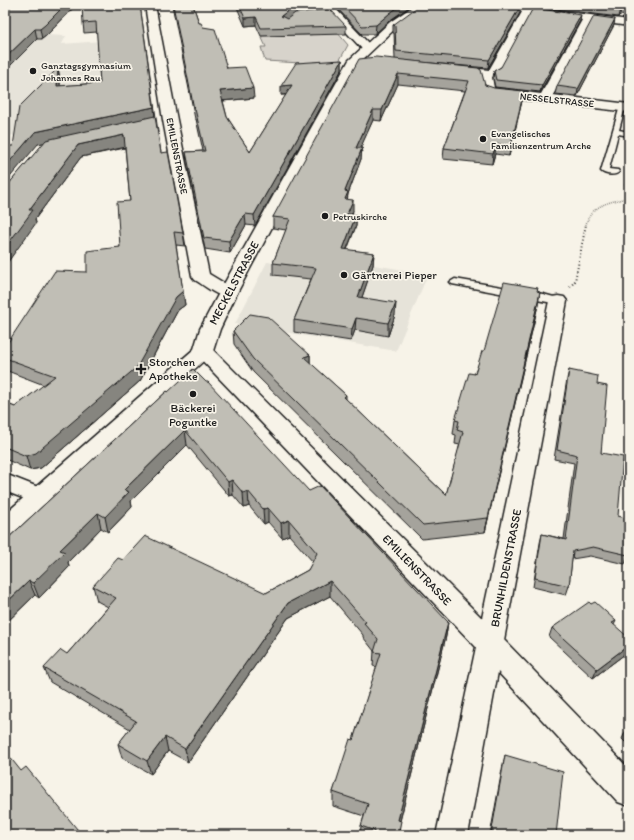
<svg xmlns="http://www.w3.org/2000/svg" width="634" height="840" viewBox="0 0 634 840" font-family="Itim,sans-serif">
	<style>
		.built { fill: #e6e3d9 }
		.green { fill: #d7d3cb; stroke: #7a7874 }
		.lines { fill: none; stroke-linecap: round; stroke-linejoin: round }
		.service-casing { stroke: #1c1c1c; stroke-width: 3 }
		.minor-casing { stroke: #1c1c1c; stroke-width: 3 }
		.tertiary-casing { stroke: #1c1c1c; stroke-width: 3 }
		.path-far1 { stroke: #1c1c1c; stroke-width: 1.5; stroke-dasharray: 0.5 1.5; stroke-linecap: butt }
		.path { stroke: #1c1c1c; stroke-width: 2; stroke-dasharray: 1 2.5; stroke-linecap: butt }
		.service { fill: #f7f3e8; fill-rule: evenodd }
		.minor { fill: #f7f3e8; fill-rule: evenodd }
		.tertiary { fill: #f7f3e8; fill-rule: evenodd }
		.wall { fill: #a5a39c; stroke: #1c1c1c }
		.shaded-wall { fill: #86857f; stroke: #1c1c1c }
		.building { fill: #c0beb5; stroke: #1c1c1c }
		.poi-dot { fill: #1c1c1c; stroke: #f7f3e8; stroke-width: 1.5 }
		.labels { text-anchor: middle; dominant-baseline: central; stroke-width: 3.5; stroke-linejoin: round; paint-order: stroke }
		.far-poi-label { font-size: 10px; fill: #1c1c1c; stroke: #f7f3e8; text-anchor: start }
		.far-street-label { font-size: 10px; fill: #1c1c1c; stroke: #f7f3e8 }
		.poi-label { font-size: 12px; fill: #1c1c1c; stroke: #f7f3e8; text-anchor: start }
		.street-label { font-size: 12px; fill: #1c1c1c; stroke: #f7f3e8 }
	</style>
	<rect width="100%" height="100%" fill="#f7f3e8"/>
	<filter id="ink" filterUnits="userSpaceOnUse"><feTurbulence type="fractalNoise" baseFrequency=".025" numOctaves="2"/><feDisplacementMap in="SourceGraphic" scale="8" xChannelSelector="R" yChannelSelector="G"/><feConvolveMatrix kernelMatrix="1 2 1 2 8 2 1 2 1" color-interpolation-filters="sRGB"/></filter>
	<g filter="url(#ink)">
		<path class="built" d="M5 33 66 36 62 44 142 38 150 90 20 136 5 135Z
			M325 259 374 265 428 274 396 351 235 324 267 262 321 269Z"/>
		<path class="green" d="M337 32 348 45 337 65 265 61 261 47H266L261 36 308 35Z"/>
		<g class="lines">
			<g class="service-casing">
				<path id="service" d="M620 106 625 107 619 130 629 132V136L618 134 609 169 618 170 619 172C615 176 605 175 601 171Z
					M455 279 543 294 561 299 563 301 558 304 452 284 450 282Z"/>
			</g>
			<g class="minor-casing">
				<path id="minor" d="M145 5H155L177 120 209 274 234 289 237 293 234 297C220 300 207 287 195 280L192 276 163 120Z
					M321 5H332L371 46 373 48 371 50H363Z
					M485 5H513L629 20V26L592 21 553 95 629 104V112L493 96 484 93 479 77 449 72 447 70 449 68 453 66 489 70 522 12 490 8ZM531 13 582 20 541 94 494 88 492 77 497 75 499 73Z
					M558 296 564 297 567 301 504 640 629 769V806L618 802 498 672 468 835H436L476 647 193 351 196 347 203 345 210 347 482 618 549 301 552 297Z
					M5 474 48 491 52 497 48 503 40 505 5 491Z"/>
			</g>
			<g class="tertiary-casing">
				<path id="tertiary" d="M415 5H427L398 26 360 62 237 293 220 329 213 351 210 355 14 536 5 539V514L194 349 200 329 219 293 349 60 390 22Z"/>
			</g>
			<path class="path-far1" d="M625 184 628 198 627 218 629 220
				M586 225C590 205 612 201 628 198"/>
			<path class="path" d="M570 287 575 281 586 224"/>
			<use href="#service" class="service"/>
			<use href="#minor" class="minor"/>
			<use href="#tertiary" class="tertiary"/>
		</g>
		<path class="wall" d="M13 5H76L47 35 42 39H37Z
			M140 5 161 153 183 233 185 246 176 245 185 305 178 310 140 381 41 468 30 470 5 459V403L15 407 44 385 5 370V347L87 272 120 247 130 201 125 148 81 157 35 219 36 223 7 186 45 142 38 144 13 146 58 68 60 79V86L100 83 97 32 84 33 83 23Z
			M172 5H193L199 23 203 27 227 68 254 98 223 101 227 117 250 152 286 95H281L342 60V69L255 226 246 225 230 253 205 249 187 163 186 152 203 151 196 119H195Z
			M236 5H325V10L346 26V34L261 36 256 25 245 26Z
			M334 5H412L389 21 375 34H362Z
			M525 5H629V16L620 15 618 17Z
			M520 13 488 68 408 61 485 85 522 101 509 156 495 154 492 164 443 159 444 148 465 91 398 84 381 121 373 120 360 148H362L361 159 348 194 347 199 353 211 351 214 356 215V226L347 250 374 253 373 265 362 297 395 315 388 336 355 330 351 341 294 332V320L311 279 273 275V263L286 230 273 228V217L395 59 394 33H393V25Z
			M581 15 580 21 540 92 495 87 493 78 494 71 501 67Z
			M614 25 577 96 555 94 557 86Z
			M537 291 538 305 485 532 422 539 253 372 234 344 233 331 310 355V363L346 395V399L446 495 460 445 455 444 456 435 453 434 455 420 484 351Z
			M569 370 597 384 601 453 628 555 625 564 590 556 572 559 569 586 566 595 533 587 540 543 542 534 564 539 574 463 554 459 567 379Z
			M167 391 309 491 448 622 446 636 400 821 399 835H360L361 826 364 816 333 806V792L353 740 377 667 373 666 374 651 363 637V635L330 596 288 618 188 762 168 751 151 774 122 758 118 744 130 729 50 682 44 668 67 654 108 607 97 601 93 586 123 560 266 593 308 570 313 562 289 535 282 538 268 522 264 524 249 506 244 508 233 495 229 496 187 445 131 501 132 507 108 532 101 528 68 562 69 567 39 598 35 595 5 624V541Z
			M591 604 616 621 614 625 629 651 593 678 549 637 552 628Z
			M629 728V746L622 739 626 730Z
			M505 755 556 835H490L503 764Z"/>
		<path class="shaded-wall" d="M65 5H76L47 35 42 39 40 29Z
			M314 5H325V12L282 24 281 16 293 7Z
			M401 5H412L389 21 375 34 376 25 390 13Z
			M521 5 520 13 488 68 489 60Z
			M621 7 620 15 618 17 620 9Z
			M581 15 580 21 540 92 542 85Z
			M256 17V25L245 26V18Z
			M615 19 614 25 577 96 578 89Z
			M35 29 37 39 5 71V58Z
			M342 60V69L255 226 254 215Z
			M58 68 60 79V97L57 86Z
			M398 74V84L381 121 382 110Z
			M292 85V94L281 95V86Z
			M253 88 254 98 221 101 220 91Z
			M524 91 522 101 509 156 511 145Z
			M154 107 155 118 38 144 5 183V167L35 132Z
			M373 110V120L356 158V148Z
			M124 135 126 147 81 157 35 219 36 223 5 266V248L29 210 78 145Z
			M496 144 495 154 492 164 493 154Z
			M362 148 361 159 348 194 347 203 345 210V191Z
			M353 200V211L347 225V214Z
			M245 214 246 225 230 253 229 241Z
			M356 215V226L342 261 343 249Z
			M374 253 373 265 358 309V297Z
			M183 291 185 305 178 310 140 381 41 468 30 470 26 456 176 297Z
			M540 292 538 305 485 532 488 518Z
			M396 303 395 315 388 336V323Z
			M356 318 355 330 351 341 352 329Z
			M310 355V368L304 357Z
			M185 430 187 445 131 501 132 507 108 532 105 517 124 490Z
			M232 480 233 495 229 496 228 482Z
			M248 491 249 506 244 508 243 493Z
			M268 508V522L264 524 263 509Z
			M98 513 101 528 68 562 69 567 39 598 33 583 60 550Z
			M289 520V535L282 538 281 523Z
			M29 581 35 595 5 624V604Z
			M330 581V596L288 618 188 762 185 749 288 603Z
			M448 622 446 636 397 833 398 820Z
			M629 645V651L593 678 597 669Z
			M165 737 168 751 151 774 147 761Z"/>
		<path class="building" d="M13 5H65L45 25 40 29H35L5 58V12Z
			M82 5H140L154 107 35 132 5 167V146H13L19 107 58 68 57 86 100 83 96 22 83 23Z
			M173 5H193L199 23H201L203 27 215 29 227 68 245 67 253 88 220 91 227 117 250 152 292 85 281 86 296 63 342 60 254 215 245 214 229 241 204 238 186 152 205 151 195 109H194Z
			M239 5H314L293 7 281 16 287 19 295 13 330 9 346 26 261 28 256 17 245 18Z
			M342 5H401L390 13 376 25 362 26Z
			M420 5H521L489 60 396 51 395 25H393Z
			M588 5H629V8L621 7 620 9Z
			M533 8 581 15 542 85 496 80 494 71 501 67Z
			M594 16 615 19 578 89 557 86Z
			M376 57 478 68 481 70 485 85 494 88 524 91 511 145 496 144 493 154 444 148 469 81 398 74 382 110H373L356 148H362L345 191 348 192 345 199 353 200 347 214 356 215 343 249 374 253 358 297 396 303 388 323 356 318 352 329 294 320 316 268 273 263 290 219 273 217 359 59Z
			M155 116 161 153 168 152 183 233 174 232 183 291 176 297 137 367 36 453 26 456 5 447V403L15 407 55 376 5 358V347L55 271 87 272V251L120 247 117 202 130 201 124 135 78 145 29 210H33L5 248V186H7L46 140Z
			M504 282 538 288 537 291 540 292 488 518 423 525 253 359 233 331 250 314 268 317 310 355 304 357 346 395 344 397 446 495 463 432 457 430 459 421 455 420 469 373 475 374 482 351H484Z
			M193 369 206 382H208L309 491 320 486 448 622 398 820 401 821 398 835H374L375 831 361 826 368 804 333 792 350 739 353 740 381 653 374 652 378 639 364 623 366 622 330 581 288 603 185 749 165 737 147 761 118 744 136 721 44 668 61 650 67 654 116 598 93 586 118 558 123 560 145 536 266 593 308 570 317 553 289 520 281 523 268 508 263 509 248 491 243 493 232 480 228 482 185 430 124 490 129 492 105 517 98 513 60 550 65 552 33 583 29 581 5 604V541L167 391 168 392Z
			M569 370 598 376 597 384 607 386 601 453 623 457 618 516 629 519V540L628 555 593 547 573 551 569 586 535 578 542 534 566 540 577 455 557 450Z
			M589 602 591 604 595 602 616 621 612 623 629 638V645L597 669 552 628Z
			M629 728V734L626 730Z
			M5 751 21 771 26 767 82 835H5Z
			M505 755 563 772 556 835H491Z"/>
	</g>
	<g class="poi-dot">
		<circle cx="33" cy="71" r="4"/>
		<circle cx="483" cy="139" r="4"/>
		<circle cx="325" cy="216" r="4"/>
		<circle cx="344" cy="275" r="4"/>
		<path d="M139 363h4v4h4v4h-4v4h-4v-4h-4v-4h4z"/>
		<circle cx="193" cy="394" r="4"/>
	</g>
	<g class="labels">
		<g class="far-poi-label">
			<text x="41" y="65">Ganztagsgymnasium<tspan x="41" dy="12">Johannes Rau</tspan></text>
			<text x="491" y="133">Evangelisches<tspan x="491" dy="12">Familienzentrum Arche</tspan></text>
			<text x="333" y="216">Petruskirche</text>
		</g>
		<g class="far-street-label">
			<text transform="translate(557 100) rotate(6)">NESSELSTRASSE</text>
			<text transform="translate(177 156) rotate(79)">EMILIENSTRASSE</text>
		</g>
		<g class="poi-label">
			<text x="352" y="275">Gärtnerei Pieper</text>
			<text x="149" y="362">Storchen<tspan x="149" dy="14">Apotheke</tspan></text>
			<text x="193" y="408" text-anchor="middle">Bäckerei<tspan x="193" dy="14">Poguntke</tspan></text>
		</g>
		<g class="street-label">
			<text transform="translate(234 283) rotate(-62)">MECKELSTRASSE</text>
			<text transform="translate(506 568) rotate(-79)">BRUNHILDENSTRASSE</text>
			<text transform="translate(417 570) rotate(46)">EMILIENSTRASSE</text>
		</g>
	</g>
	<rect width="634" height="840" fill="none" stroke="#f7f3e8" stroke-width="20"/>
	<rect x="10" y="10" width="614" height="820" fill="none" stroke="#1c1c1c" stroke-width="1.5" filter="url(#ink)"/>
</svg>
